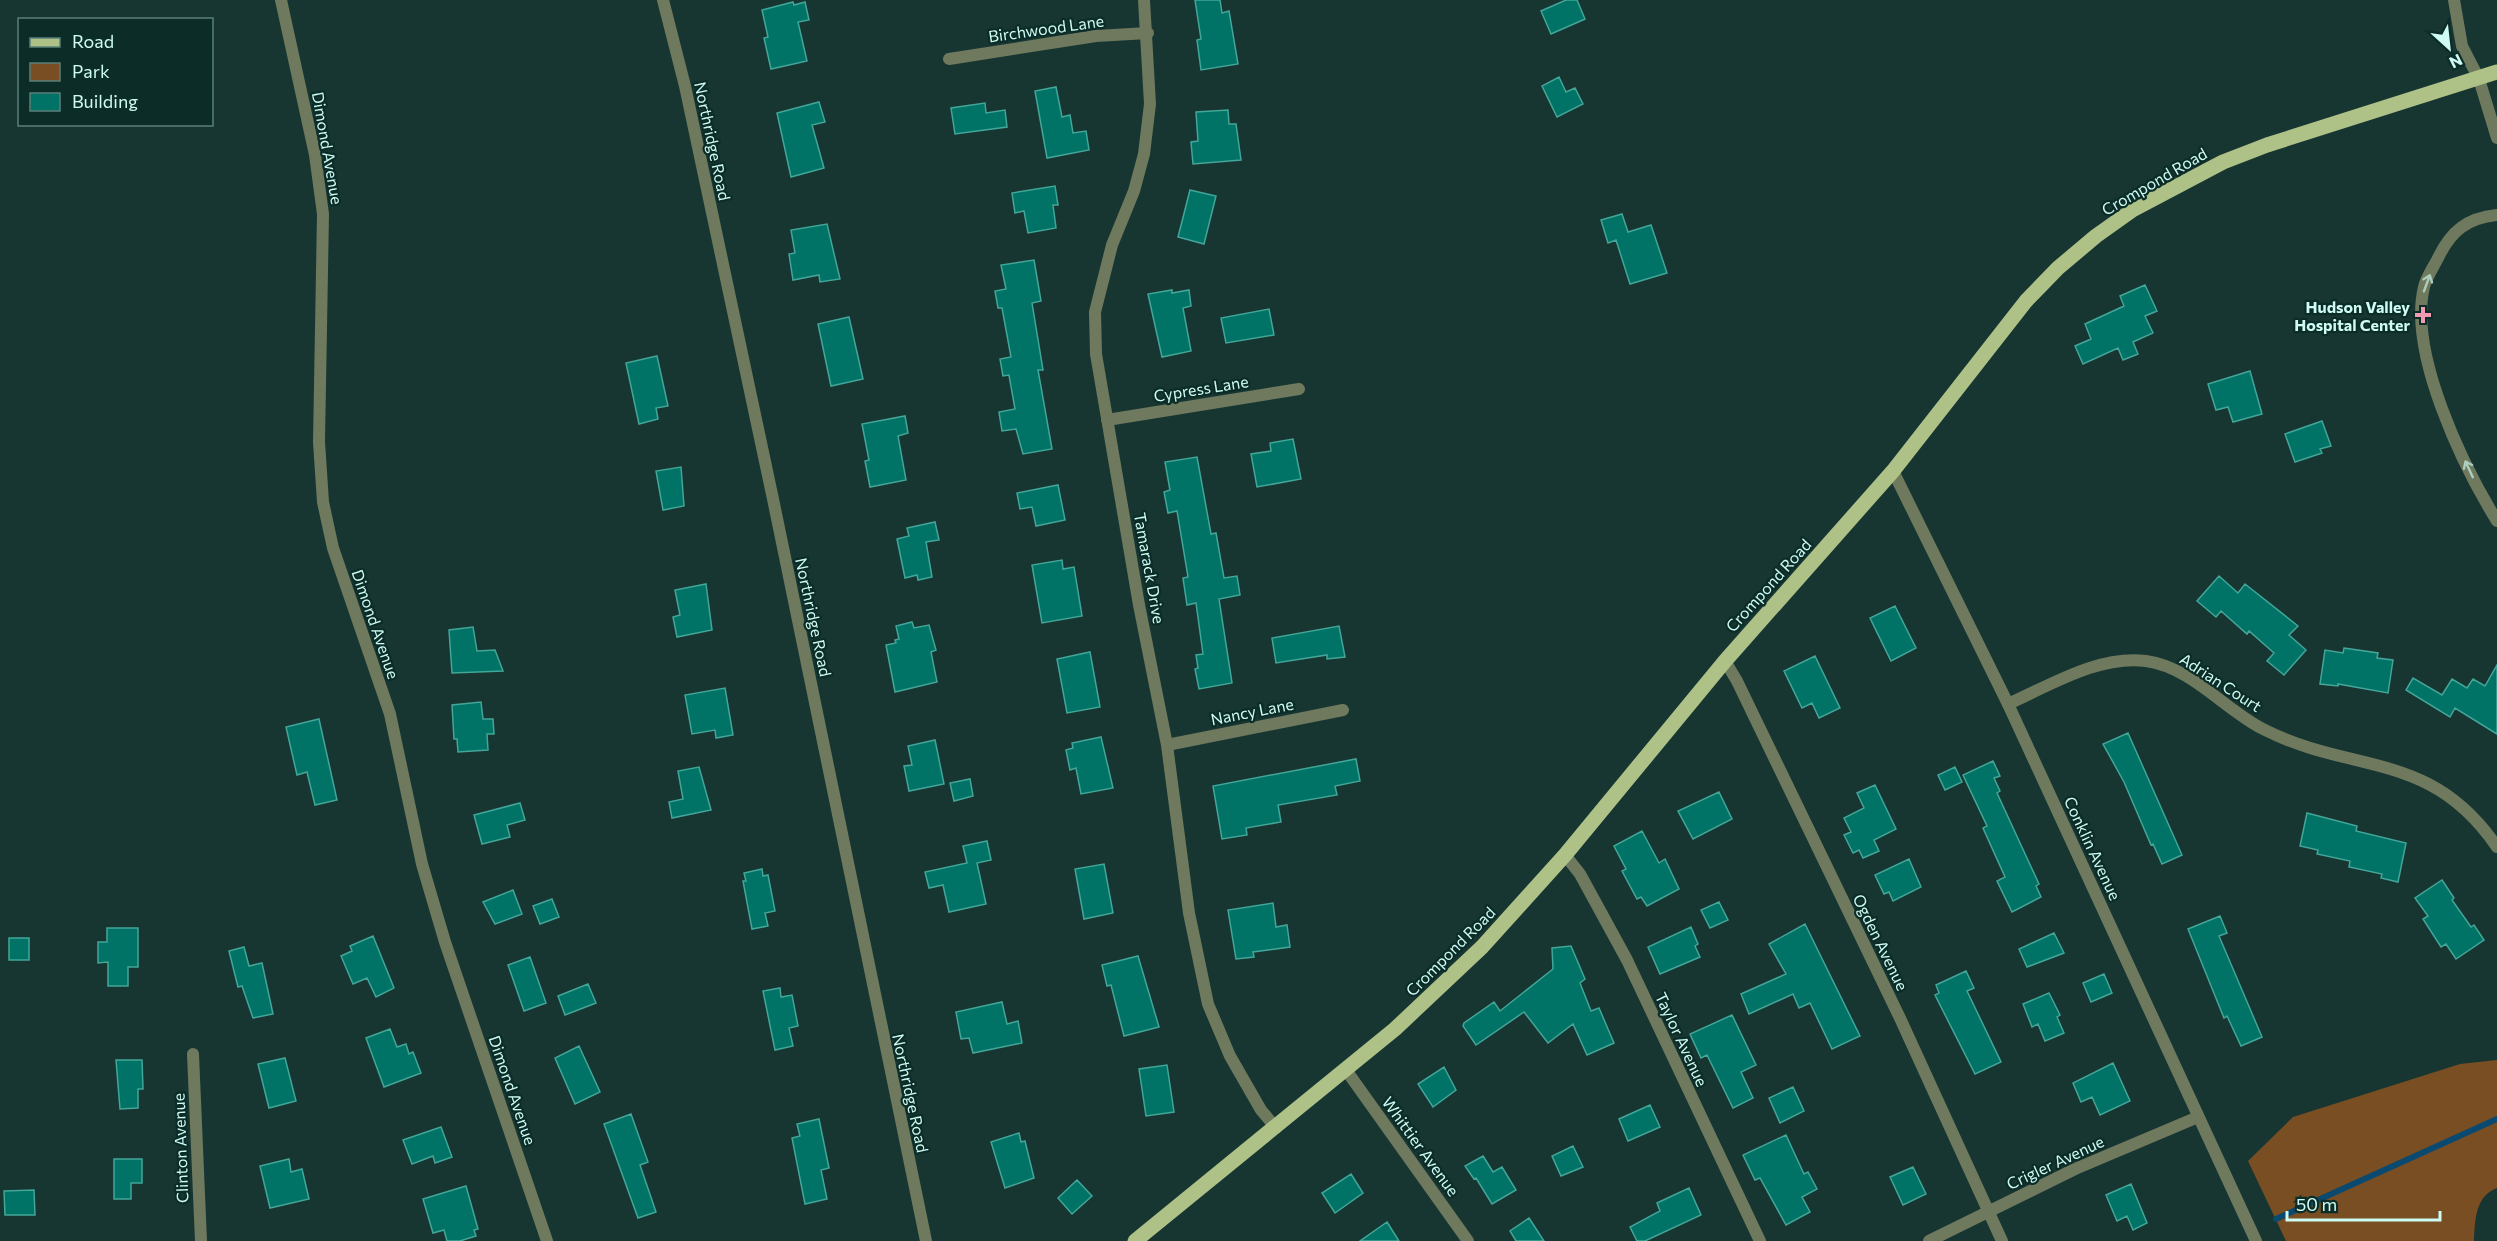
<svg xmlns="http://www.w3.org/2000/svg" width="2497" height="1241" viewBox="0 0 2497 1241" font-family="Commissioner,sans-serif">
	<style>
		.green { fill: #794e23 }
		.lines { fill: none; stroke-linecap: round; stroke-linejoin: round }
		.stream { stroke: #0a4a70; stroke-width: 6 }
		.building { fill: #007266; stroke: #42a698; stroke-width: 1.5 }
		.service { stroke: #6f795d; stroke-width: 12 }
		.minor { stroke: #6f795d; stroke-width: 12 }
		.tertiary { stroke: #6f795d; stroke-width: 12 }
		.primary { stroke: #aec187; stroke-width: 15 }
		.oneway { stroke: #adcebe }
		.poi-dot { fill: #f19ab1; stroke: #0c2c28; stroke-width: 2 }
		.labels { text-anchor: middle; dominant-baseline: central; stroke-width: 4.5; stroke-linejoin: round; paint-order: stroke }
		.street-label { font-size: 16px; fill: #cefbf3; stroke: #0c2c28 }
		.poi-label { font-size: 16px; font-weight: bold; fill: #cefbf3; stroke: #0c2c28; text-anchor: end }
	</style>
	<rect width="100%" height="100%" fill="#173632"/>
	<path class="green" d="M2497 1060V1188C2475 1196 2475 1221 2474 1241H2286L2248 1161 2293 1117 2460 1064Z"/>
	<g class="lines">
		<path class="stream" d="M2276 1219 2497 1119"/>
	</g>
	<path class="building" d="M1195 0H1220L1222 13 1229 11 1238 64 1201 70 1197 40 1201 39Z
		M1566 0H1577L1585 19 1551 34 1541 11Z
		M793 2 794 5 805 2 809 20 798 22 807 61 771 69 764 38 768 37 762 10Z
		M1559 77 1566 92 1575 88 1583 104 1557 117 1542 86Z
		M1056 87 1062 117 1070 115 1073 133 1086 131 1089 150 1047 158 1035 91Z
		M819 102 825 122 812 125 824 168 791 177 777 113Z
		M985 103 986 113 1005 110 1007 127 955 134 951 108Z
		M1228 110 1229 124H1236L1241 160 1193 164 1191 142 1198 141 1196 112Z
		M1055 186 1058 205H1053L1056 228 1028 233 1024 211 1015 213 1012 193Z
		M1190 190 1216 196 1204 244 1178 237Z
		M1622 214 1628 232 1651 225 1667 273 1630 284 1616 240 1608 243 1601 220Z
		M827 224 840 279 820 282 819 275 793 280 789 254 795 253 791 230Z
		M1034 260 1041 301 1032 303 1043 370H1038L1052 449 1023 454 1016 429 1002 431 999 412 1015 409 1009 375 1003 376 1000 359 1011 357 1002 308H998L995 291 1006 289 1001 265Z
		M2145 285 2157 311 2145 316 2153 333 2133 342 2138 354 2123 360 2118 348 2083 364 2075 346 2091 339 2085 324 2124 306 2120 296Z
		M1172 290V293L1189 290 1191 306 1183 308 1191 351 1162 357 1148 294Z
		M1269 309 1274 335 1226 343 1221 318Z
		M849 317 863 379 831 386 818 324Z
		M657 356 668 406 656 408 658 419 639 424 626 363Z
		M2250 371 2262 414 2233 422 2228 407 2216 410 2208 384Z
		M905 416 908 433 898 436 906 480 870 487 865 461 869 460 862 424Z
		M2322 421 2331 446 2320 449 2322 453 2295 462 2285 434Z
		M1293 439 1301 479 1257 487 1251 454 1271 451 1270 443Z
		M1197 457 1211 534 1216 533 1224 578 1237 576 1240 595 1219 599 1232 683 1199 689 1195 669 1198 668 1196 655 1203 654 1196 603 1187 605 1183 578 1188 577 1177 511 1168 513 1164 492 1170 490 1165 462Z
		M681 467 684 506 663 510 656 471Z
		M1058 485 1065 520 1036 526 1032 507 1020 509 1017 493Z
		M935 522 939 540 926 542 932 577 918 580 917 575 905 578 897 539 909 536 907 528Z
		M1062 560 1063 569 1074 567 1082 616 1042 623 1032 565Z
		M2219 576 2238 593 2245 584 2298 626 2289 635 2306 650 2284 675 2267 661 2274 653 2249 631 2247 634 2221 611 2216 617 2197 601Z
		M706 584 712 630 677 637 673 617 680 615 675 590Z
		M1895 606 1916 648 1891 661 1870 618Z
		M912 622 914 628 929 625 936 650 931 652 937 682 895 692 886 645 896 643 895 640 899 639 896 626Z
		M1339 626 1345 657 1327 659V655L1276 663 1272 638Z
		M473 627 477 651 495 650 503 671 452 673 449 630Z
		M2344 648 2378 653 2377 658 2393 660 2388 693 2338 684V686L2320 684 2325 650 2343 653Z
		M1090 652 1100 707 1067 713 1057 659Z
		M1815 656 1840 708 1819 718 1812 703 1802 708 1784 671Z
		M2497 665V734L2455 708 2450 717 2406 690 2413 678 2442 695 2452 679 2467 688 2473 679 2485 686Z
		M725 688 733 735 716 738 715 730 692 734 685 695Z
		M481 702 483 719H493L494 734H487L488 750 458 752 457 739H454L452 705Z
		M319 719 337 800 315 805 307 772 297 775 286 727Z
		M2128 733 2182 855 2162 864 2153 844 2151 845 2124 782 2103 744Z
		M1101 737 1113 788 1081 794 1076 768 1070 770 1066 750 1073 748 1072 743Z
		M935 740 944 784 909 791 904 766 912 765 908 746Z
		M1356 759 1360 781 1335 786 1337 795 1278 805 1281 822 1246 828 1247 835 1222 839 1213 786Z
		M1993 761 2000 776 1994 778 2000 791 1997 793 2039 884 2036 886 2041 897 2012 912 1997 881 2005 877 1983 828 1987 826 1963 775Z
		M699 767 711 810 672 818 669 802 683 799 678 771Z
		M1955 767 1962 782 1945 790 1938 775Z
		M970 779 973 796 954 801 950 783Z
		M1875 785 1896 829 1874 840 1879 851 1863 858 1859 850 1853 853 1844 835 1851 832 1844 818 1864 808 1857 793Z
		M1719 792 1732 819 1693 839 1678 811Z
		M520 803 525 820 507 825 510 837 482 844 474 815Z
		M2307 813 2357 826 2356 831 2406 843 2398 882 2381 878 2382 874 2349 867 2350 861 2317 854 2318 850 2300 846Z
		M1642 831 1659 863 1665 859 1679 889 1647 906 1641 897 1637 899 1622 871 1626 869 1614 846Z
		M987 841 991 860 977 863 986 904 949 912 943 885 929 888 925 872 967 863 963 846Z
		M1909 859 1921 887 1893 901 1889 892 1884 894 1875 875Z
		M1104 864 1113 913 1084 919 1075 869Z
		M762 869 763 876 768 875 775 911 765 913 768 926 752 929 743 881H746L744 873Z
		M2442 880 2454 898 2452 900 2471 927 2474 925 2484 940 2456 959 2446 944 2441 947 2423 919 2428 916 2415 898Z
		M513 890 522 914 495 924 483 902Z
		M552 899 559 917 540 924 533 906Z
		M1719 902 1728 920 1710 928 1701 910Z
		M1273 903 1276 927 1287 925 1290 947 1253 952 1254 957 1236 959 1228 910Z
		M2220 916 2227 933 2219 936 2262 1037 2241 1046 2227 1016 2224 1018 2188 929Z
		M1805 924 1860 1036 1832 1049 1810 1003 1799 1008 1793 994 1749 1014 1741 994 1786 974 1769 944Z
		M1691 927 1698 944 1695 946 1700 957 1660 974 1648 947Z
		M107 928H138V967H128V986H108V962L98 963V942H107Z
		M2054 933 2064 953 2027 967 2019 949Z
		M373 936 394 988 376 997 367 978 353 984 341 956 352 951 350 946Z
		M9 938H29V960H9Z
		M1571 946 1585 979 1580 983 1591 1011 1599 1008 1614 1043 1587 1055 1573 1024 1548 1043 1524 1012 1476 1045 1463 1026 1464 1023 1494 1002 1500 1011 1553 969 1552 948Z
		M244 947 249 966 262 963 273 1014 253 1018 242 986 238 987 229 951Z
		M1138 956 1159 1027 1124 1036 1111 985 1107 986 1102 965Z
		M530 957 546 1003 524 1011 508 965Z
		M1966 971 1974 988 1967 991 2001 1062 1975 1074 1935 995 1939 993 1936 985Z
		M2104 974 2112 993 2091 1002 2083 983Z
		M588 984 596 1003 565 1015 558 996Z
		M780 988 781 997 792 995 798 1026 789 1028 793 1046 775 1050 763 991Z
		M2049 993 2060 1015 2057 1017 2064 1033 2045 1041 2038 1024 2032 1027 2023 1004Z
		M1002 1002 1007 1024 1018 1021 1022 1043 973 1053 969 1038 961 1039 956 1012Z
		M1732 1015 1756 1065 1741 1072 1753 1098 1733 1108 1707 1055 1701 1058 1690 1034Z
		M390 1029 397 1047 406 1044 409 1054 413 1052 421 1073 384 1087 366 1038Z
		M579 1046 600 1092 575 1104 555 1058Z
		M285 1058 296 1101 269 1108 258 1064Z
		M116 1060H142L143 1089H138V1108L120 1109Z
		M2113 1063 2130 1101 2100 1115 2092 1097 2081 1102 2073 1083Z
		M1167 1065 1174 1112 1146 1116 1139 1069Z
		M1444 1067 1456 1090 1433 1107 1418 1084Z
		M1793 1087 1804 1111 1780 1123 1769 1098Z
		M1650 1105 1660 1127 1628 1141 1619 1119Z
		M631 1114 648 1162 640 1165 656 1212 638 1218 604 1124Z
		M819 1119 829 1168 821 1170 827 1199 805 1204 792 1138 800 1136 797 1124Z
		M441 1127 452 1157 435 1163 433 1156 412 1164 403 1140Z
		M1019 1133 1021 1142 1025 1141 1034 1178 1005 1188 991 1142Z
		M1786 1135 1804 1174 1808 1172 1817 1189 1802 1197 1810 1212 1786 1225 1760 1178 1755 1180 1743 1155Z
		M1573 1146 1583 1167 1561 1176 1552 1156Z
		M1483 1156 1493 1172 1502 1167 1516 1190 1492 1204 1476 1178 1474 1179 1465 1166Z
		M114 1159H142V1183H131V1199H114Z
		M289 1159 291 1172 302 1169 309 1199 270 1208 260 1166Z
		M1913 1167 1926 1194 1903 1205 1890 1177Z
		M1351 1174 1363 1193 1335 1213 1322 1193Z
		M1077 1180 1092 1196 1072 1214 1058 1198Z
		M2131 1184 2147 1223 2133 1230 2127 1216 2117 1221 2106 1195Z
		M466 1186 478 1229 474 1230 476 1236 460 1241H447L444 1230 433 1233 423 1199Z
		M1689 1188 1701 1215 1645 1241H1637L1630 1227 1660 1211 1657 1203Z
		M34 1190 35 1215H5L4 1191Z
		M1529 1218 1544 1241H1516L1510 1231Z
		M1387 1222 1399 1241H1360Z"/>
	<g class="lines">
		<path class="service" d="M2479 79 2497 138
			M2497 215C2467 218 2451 231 2438 258 2433 268 2426 278 2424 287 2408 353 2463 466 2497 521"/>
		<path class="minor" d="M281 0 315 155 323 214 319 442 323 502 333 548 390 714 422 864 445 942 547 1241
			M663 0 685 86 773 499 926 1241
			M1144 0 1150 104 1144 154 1134 191 1112 245 1095 312 1096 354 1139 605 1167 745 1189 913 1208 1004 1230 1056 1261 1110 1276 1128
			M949 59 1096 36 1148 33
			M1107 420 1299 389
			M1725 661 1737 681 1899 1016 2002 1241
			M2008 704C2051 685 2098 655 2146 661 2191 667 2224 709 2263 729 2353 775 2430 749 2497 847
			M1167 745 1343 710
			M1565 855 1580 874 1627 960 1760 1241
			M193 1054 201 1241
			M1346 1070 1468 1241
			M1929 1241 2075 1169 2198 1117"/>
		<path class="tertiary" d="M2454 0 2462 46 2479 79
			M1893 471 2008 704 2256 1241"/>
		<path class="primary" d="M1135 1241 1395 1029 1482 947 1565 855 1725 661 1893 471 2026 301 2058 268 2096 236 2134 209 2223 162 2267 145 2497 72"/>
	</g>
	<defs><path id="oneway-shaft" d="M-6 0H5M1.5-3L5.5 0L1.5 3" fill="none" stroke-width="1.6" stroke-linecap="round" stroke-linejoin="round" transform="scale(1.5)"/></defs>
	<g class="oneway">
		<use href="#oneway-shaft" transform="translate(2427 283) rotate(-70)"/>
		<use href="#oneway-shaft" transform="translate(2469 469) rotate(-115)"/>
	</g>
	<path class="poi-dot" d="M2420 306h6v6h6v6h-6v6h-6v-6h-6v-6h6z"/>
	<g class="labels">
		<g class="street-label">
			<text transform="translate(1046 28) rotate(-8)">Birchwood Lane</text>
			<text transform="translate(713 141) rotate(78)">Northridge Road</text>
			<text transform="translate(328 148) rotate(80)">Dimond Avenue</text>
			<text transform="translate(2154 181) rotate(-30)">Crompond Road</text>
			<text transform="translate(1201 388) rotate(-9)">Cypress Lane</text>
			<text transform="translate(1150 568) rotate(80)">Tamarack Drive</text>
			<text transform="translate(1768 585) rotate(-48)">Crompond Road</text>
			<text transform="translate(814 617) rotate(78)">Northridge Road</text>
			<text transform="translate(376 624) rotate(71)">Dimond Avenue</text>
			<text transform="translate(2221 682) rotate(33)">Adrian Court</text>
			<text transform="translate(1252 711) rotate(-11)">Nancy Lane</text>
			<text transform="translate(2093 848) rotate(65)">Conklin Avenue</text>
			<text transform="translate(1881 942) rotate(64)">Ogden Avenue</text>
			<text transform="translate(1450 951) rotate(-45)">Crompond Road</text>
			<text transform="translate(1682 1039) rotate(65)">Taylor Avenue</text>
			<text transform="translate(513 1090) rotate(71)">Dimond Avenue</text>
			<text transform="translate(911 1093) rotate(78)">Northridge Road</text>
			<text transform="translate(1421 1146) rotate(54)">Whittier Avenue</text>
			<text transform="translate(180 1148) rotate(-92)">Clinton Avenue</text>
			<text transform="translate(2055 1162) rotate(-25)">Crigler Avenue</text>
		</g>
		<g class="poi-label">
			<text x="2410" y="306">Hudson Valley<tspan x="2410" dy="18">Hospital Center</tspan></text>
		</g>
	</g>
	<rect x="18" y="18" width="195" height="108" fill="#0c2c28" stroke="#5a7f79" stroke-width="1.5"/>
	<rect x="30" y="38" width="30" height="9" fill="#aec187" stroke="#5a7f79" stroke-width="1.5"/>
	<text x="72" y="48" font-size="18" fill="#cefbf3">Road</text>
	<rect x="30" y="63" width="30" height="18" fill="#794e23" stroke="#5a7f79" stroke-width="1.5"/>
	<text x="72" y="78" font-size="18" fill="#cefbf3">Park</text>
	<rect x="30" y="93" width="30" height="18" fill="#007266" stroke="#5a7f79" stroke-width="1.5"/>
	<text x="72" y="108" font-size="18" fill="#cefbf3">Building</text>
	<g transform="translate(2449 48) rotate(153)" stroke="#0c2c28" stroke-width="4.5" paint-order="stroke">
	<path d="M0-4.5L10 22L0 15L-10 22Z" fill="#cefbf3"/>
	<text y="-9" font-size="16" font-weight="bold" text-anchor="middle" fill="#cefbf3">N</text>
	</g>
	<path d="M2287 1211v9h153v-9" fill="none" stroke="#cefbf3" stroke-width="3"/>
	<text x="2296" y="1211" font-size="18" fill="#cefbf3" stroke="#0c2c28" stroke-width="4.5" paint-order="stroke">50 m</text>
</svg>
